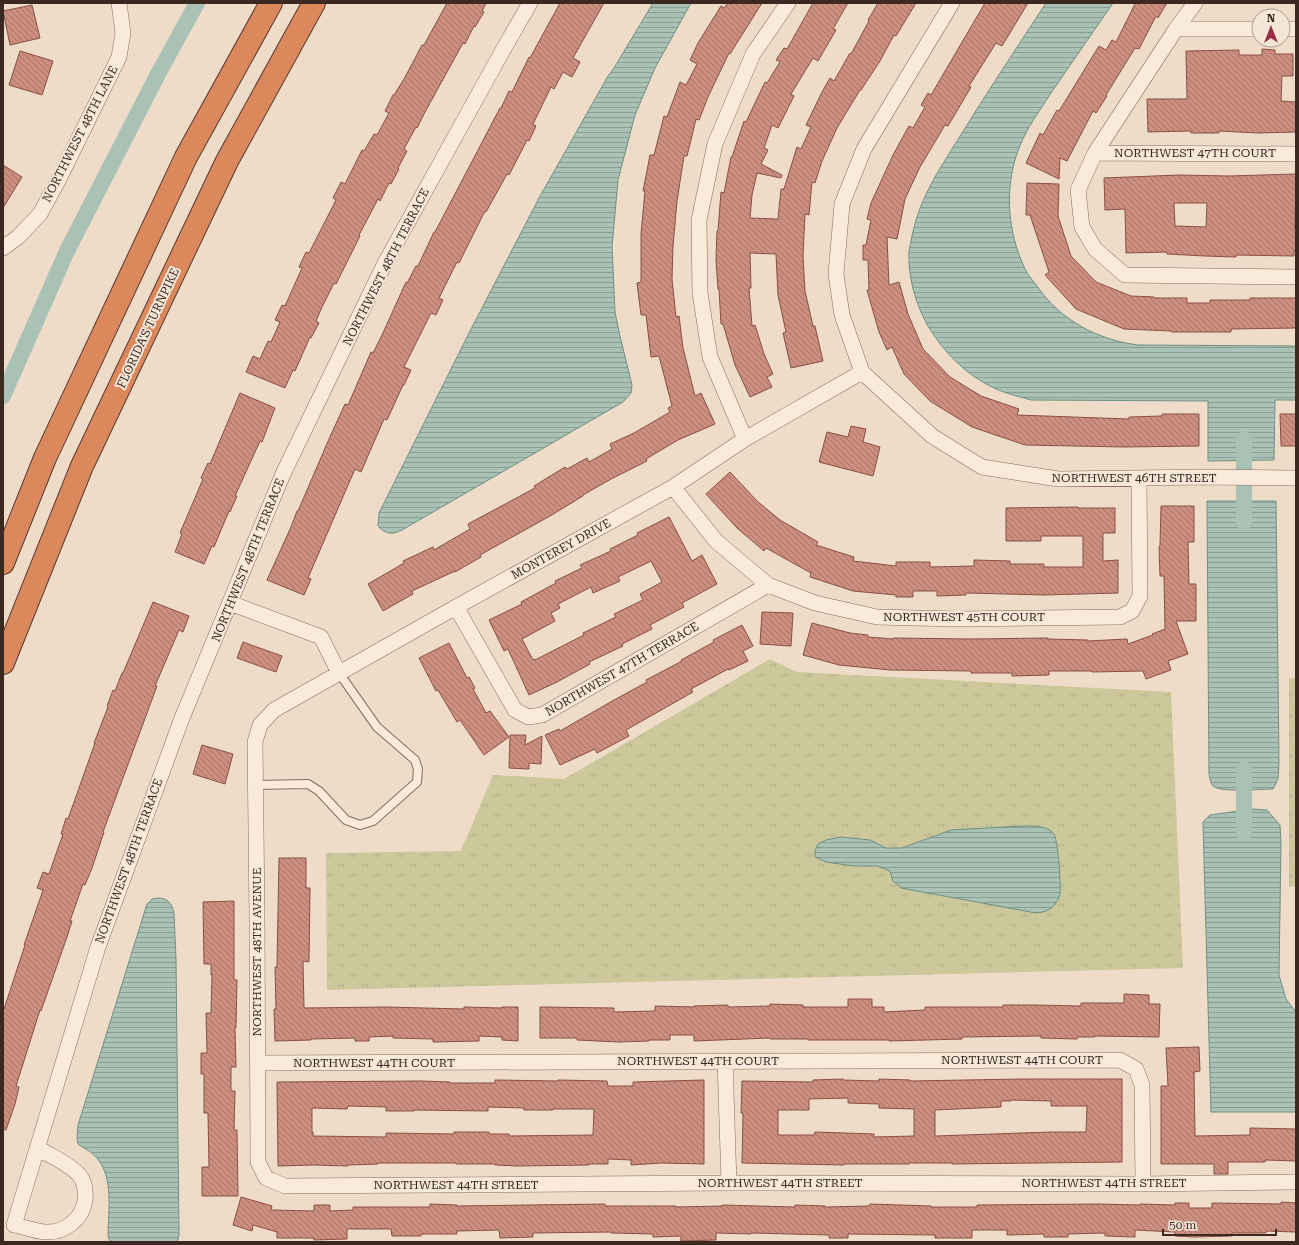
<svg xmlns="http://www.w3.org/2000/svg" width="1299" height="1245" viewBox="0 0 1299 1245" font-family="'Roboto Serif',serif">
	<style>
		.grass { fill: url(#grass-tufts) }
		.water { fill: url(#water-rules); stroke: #6f9181 }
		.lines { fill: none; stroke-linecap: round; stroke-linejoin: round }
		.canal { stroke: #a9c2b5; stroke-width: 16 }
		.building { fill: url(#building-back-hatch); stroke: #895043; fill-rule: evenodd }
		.service-casing { stroke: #8a6b5d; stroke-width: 10 }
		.minor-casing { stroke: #8a6b5d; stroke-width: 16 }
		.motorway-casing { stroke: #583b31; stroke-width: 24 }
		.service { stroke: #f9eadc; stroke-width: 8 }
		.minor { stroke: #f9eadc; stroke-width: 15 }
		.motorway { stroke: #da885c; stroke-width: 22 }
		.labels { text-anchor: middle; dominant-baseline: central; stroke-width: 4; stroke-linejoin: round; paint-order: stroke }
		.street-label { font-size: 12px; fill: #3b2820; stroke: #f5e7d8 }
	</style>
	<defs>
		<pattern id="grass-tufts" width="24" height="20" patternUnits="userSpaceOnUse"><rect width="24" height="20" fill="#ccc89c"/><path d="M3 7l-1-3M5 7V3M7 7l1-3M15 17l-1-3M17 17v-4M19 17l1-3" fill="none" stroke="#b0ac86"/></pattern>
		<pattern id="water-rules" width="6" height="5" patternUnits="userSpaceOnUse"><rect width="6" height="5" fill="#a9c2b5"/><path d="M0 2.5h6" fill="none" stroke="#8b9e93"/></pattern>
		<pattern id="building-back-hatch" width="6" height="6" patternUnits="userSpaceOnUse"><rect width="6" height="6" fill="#cb8e7f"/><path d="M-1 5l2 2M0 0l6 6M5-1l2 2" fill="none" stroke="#a67468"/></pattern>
	</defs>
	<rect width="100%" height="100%" fill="#eedbc8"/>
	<path class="grass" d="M770 659 797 672 1171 692 1183 968 327 990 326 853 461 851 493 775 564 779Z
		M1289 678H1296V886L1289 887Z"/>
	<path class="water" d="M653 3H691L655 68 635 115 618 180 612 247 615 312 619 332 632 385 631 393 623 402 402 530C392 535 385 534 378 526L379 513 468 335 539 198 608 76 614 68Z
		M1046 3H1113C1093 32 1073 61 1053 90 1041 109 1027 127 1019 148 1004 187 1007 231 1025 269 1028 275 1033 281 1037 286 1060 320 1098 340 1138 345L1296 346V400H1275L1274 460 1208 461V401L1031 400C1017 396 1003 393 990 386 964 373 943 351 928 326 915 303 908 277 909 251 910 246 911 241 912 236 920 196 941 167 962 133 989 89 1018 46 1046 3Z
		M1207 501H1276L1279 763 1278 779 1273 789C1261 789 1221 793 1213 786 1210 783 1210 778 1209 774Z
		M1252 809 1267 810 1280 825 1281 842 1279 975 1286 999 1296 1012V1112H1211L1203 822 1210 815Z
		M1022 826C1032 826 1047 825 1054 834 1058 840 1061 885 1060 893 1060 896 1057 902 1055 904 1050 911 1044 912 1036 913L901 888 893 881 890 871 877 866H854L826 862 815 857V851L818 844 826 840 841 837 870 840 886 848H902L951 830Z
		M158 898C168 898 172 904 174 913L176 959 179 1236 177 1242H116L110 1241 108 1237C108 1211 115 1175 94 1155 89 1150 83 1148 78 1144L77 1138 78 1125 147 904 152 899Z"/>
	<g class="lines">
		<path class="canal" d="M3 396 67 251 158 74 197 3
			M1244 439V522
			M1244 769V832"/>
	</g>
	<path class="building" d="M447 3H486L482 11 484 12 475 27 474 26 465 44 463 43 425 112 417 128 416 127 404 149 407 151 398 168 399 169 391 184 389 183 380 201 378 199 359 235 360 236 336 284 334 283 322 307 316 321 319 323 311 338 310 337 295 371 293 370 285 388 246 372 253 356 260 359 268 341 271 342 280 322 275 320 282 305 285 306 302 268 299 267 306 252 309 253 336 200 333 198 341 182 345 184 362 150 364 151 374 134 377 135 389 113 385 111 393 95H394L404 79 422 45H424Z
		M560 3H604L573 58 580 62 572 77 563 72 554 89 551 87 533 124 536 126 529 141 527 140 509 175 507 174 486 212 485 211 459 263 457 262 439 298 443 300 436 315 431 313 404 367 411 370 404 385H403L387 420 384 419 361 472 355 469 308 578 311 579 304 595 267 580 291 527 297 511H298L329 439 345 404 348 405 371 352 373 353 382 335 406 282 407 283 416 266H418L434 232H435L500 108H501L509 91 512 92 529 57 530 58Z
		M728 3H762L730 54 729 53 708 97 699 120 696 119 687 156H684L677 201 673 246 672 279 676 317 679 316 683 348 695 396 701 393 715 424 678 440 646 459 647 461 611 479 583 495V496L550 516 480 555 481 557 455 572V571L412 591 413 594 383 611 368 584 404 563 403 561 433 547 434 550 470 529 468 524 535 488 534 486 565 467 567 469 587 458 589 462 612 449 610 444 634 433 670 412 668 408 672 406 659 356 651 357 646 315H641L637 283 641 282V234L645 191H643L650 155H654L664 116 667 117 680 82 686 85 697 64 690 60 698 43 721 6 724 8Z
		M813 3H848L833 29 836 30 818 61 813 58 791 94 794 96 778 128 772 125 764 148 768 150 761 164 782 175 781 178 757 173 752 195 750 218 778 219 781 189H784L797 147 801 149 811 127 806 125 822 92 830 78 834 81 850 53 851 54 869 21 868 20 878 3H916L896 36 894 35 880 61 861 90H860L837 128 822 161 815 183 812 182 809 215 805 214 803 256 805 291 813 326H815L823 361 791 368 783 333 786 332 778 295 776 254 750 253 751 288H749L752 326 755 325 764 354 773 374 767 377 772 387 750 397 735 365 723 324H721L719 289H718L716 260 717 231H718L721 192 724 193 731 157H732L744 121 746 122 765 82 767 83 780 62 776 60 784 48 787 49Z
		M985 3H1028L1002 46 996 43 969 86 971 87 948 126 945 125 920 167 905 199 897 239 887 237 889 285 899 282 908 314 923 349 950 377 981 396 1019 409 1017 415 1129 419V417L1162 416V414H1199V446L1124 447 1025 445 972 427 930 401 904 374 892 347 887 350 879 332 867 290H869L868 260H863V245H866L871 220 867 219 871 203 893 155 909 126 913 128 925 107 921 105 928 93 931 95Z
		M1134 3H1167L1158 18 1156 16 1139 49 1135 48 1106 95 1107 96 1096 113 1093 111 1067 161 1060 158 1059 179 1026 163 1040 133 1043 135 1057 110 1059 111 1099 46 1106 50 1112 40 1116 42 1135 4Z
		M32 5 40 38 10 45 3 11Z
		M1262 49 1275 50V54H1293V76H1282L1281 101 1296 102V132L1258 133 1219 131V133H1191V131L1148 132 1147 99H1187L1186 51 1239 50V55H1262Z
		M20 51 53 61 42 95 9 85Z
		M3 165 22 177 3 208Z
		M1296 174 1295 230H1296V251H1294V256L1236 255V257L1205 256 1167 254V252L1126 253 1125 209 1105 210 1104 178 1179 175 1229 176ZM1174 203H1207L1206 227 1175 226Z
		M1027 183 1059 184 1058 216 1071 256 1096 282 1131 296 1154 297V298H1187V303H1210V300H1250V298H1296V328L1231 329V332H1172L1171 331 1124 329 1076 309 1045 275 1049 272 1030 215H1026Z
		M240 393 275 408 262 442 260 441 235 496H237L230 512 229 511 214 547 212 546 204 564 175 552 182 534 180 533 203 479 201 478 208 463 210 464Z
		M1280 414H1296V446H1281Z
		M851 426 866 429 863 442 880 447 873 476 819 462 827 432 848 437Z
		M730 472 757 501 780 520 818 542 816 545 854 557 853 561 896 566V562H930V567L974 566V560L1010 561V564H1044V567H1083V536H1041V541H1006V508L1078 507V508H1115V533H1103V561L1118 560V593L1044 595 966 593V595L937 596V591H913V597H896V595L853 591 810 577 811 573 766 548 764 551 737 528 706 494Z
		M1161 506H1194V542H1188L1189 584H1196V621H1176L1188 654 1168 661 1171 670 1146 679 1143 671 1092 672V671H1049V675L1012 676V673H971V671L890 670 839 665 803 655 812 623 850 633 868 635V637L893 639V638L971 639 1048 638V639L1088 640V641L1127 639 1128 644 1153 635 1152 634 1165 629 1164 576H1160L1159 547 1160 546Z
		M669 517 692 561 702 555 717 584 682 603 684 607 650 625 652 629 622 644 623 646 589 662 590 664 557 682 529 695 508 649 504 651 489 620 522 604 521 602 556 583 555 581 582 568 580 565 611 551 610 549 638 535 637 533ZM651 561 662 582 640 594 643 600 614 614 616 617 583 633 584 635 535 660V659L533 660 522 639 555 621 551 613 560 608 558 604 591 587 593 593 620 581 618 577Z
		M153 602 189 616 183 632 179 630 155 686H157L103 832H104L92 868 85 885 83 884 70 921H72L67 937 41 1011 40 1010 16 1086 19 1087 15 1104 6 1130 3 1129V1012L25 945H24L43 890 37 888 43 872 49 874 63 834H61L66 818 68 819 95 743H94L108 707 107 706 113 690 115 691 122 673H123Z
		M762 612 793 613 791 646 760 644Z
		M742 625 753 646 743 651 748 661 729 670 728 669 691 689 693 692 626 730 629 736 597 753 595 749 560 765 545 735 559 729 560 731 614 700 647 682 646 680 682 661 681 660 714 642 713 640Z
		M243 642 282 656 276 672 237 658Z
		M449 643 467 678 469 677 475 688 473 689 486 713 490 711 509 737 484 755 460 720 457 722 438 690 436 691 419 658Z
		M510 735H526L525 745 542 736 541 764 529 763V769L509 768Z
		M202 745 233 754 225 784 193 774Z
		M279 858H306V888H310L309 962 303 961 304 1008 387 1007 464 1009V1007L502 1008V1007H518V1041L502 1040V1037L479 1036V1041L433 1042V1039L393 1038V1036L369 1037V1041H355V1038L311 1039V1040L275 1041 274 1009H276L275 967H277Z
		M234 901V980H237L236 1028H235L236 1067H231V1091H235L234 1130H237L238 1196H202V1167H209L208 1113H204V1074H201V1053H207L206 1013H211L212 974 211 975V964H204L203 902Z
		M1124 994 1149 995V1004H1160L1159 1037 1095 1036V1037H1077V1039L1041 1038V1036L962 1037V1039L889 1041V1040H808V1039H770V1038L694 1041V1035H670V1040H649V1041L619 1042 577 1040V1038H540V1007L614 1008V1012L655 1011V1006L694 1007V1006L728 1005V1007L770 1006V1004L803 1005V1007H848V999H872V1007H884V1012L925 1010V1007H1003V1005H1035L1081 1006V1003H1124Z
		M1199 1047 1200 1071 1194 1072 1195 1136 1250 1135V1128L1296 1129V1161L1265 1160V1162H1228V1174H1214V1164H1161V1086H1168L1166 1048Z
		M843 1079V1080L879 1081V1079L910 1080V1081L1022 1079H1122V1162L952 1164V1163H909V1164H844V1165L742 1163 743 1113H741L742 1081 813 1082V1080ZM848 1098V1103L879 1104V1108L914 1109V1136L874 1137V1134L815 1132 814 1135H778V1110H809V1099ZM1011 1100 1051 1101V1106H1087L1086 1132H1051L935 1136V1110L1001 1107V1101H1011Z
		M495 1080 558 1081V1080L607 1081 608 1086H633V1082L704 1080V1164L661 1163 631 1165V1160L608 1159V1164H589V1165L518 1166 495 1165V1164H456V1163H378V1164L348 1165V1166L313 1165 278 1166 277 1082 421 1081 450 1082V1083H495ZM348 1106 386 1107V1111H414V1110L488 1111V1107L524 1108V1110H553V1109H594L593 1135 509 1136V1134H489V1132H454V1134L386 1133V1137L313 1136V1132H312V1108L347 1109Z
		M241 1197 272 1206 271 1210 314 1211V1205H330V1211L353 1210V1207H430V1204L457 1205V1206L605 1204V1206H676V1207L722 1206V1205L795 1207V1205L825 1206V1207L869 1206 870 1204 931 1206V1207H977V1205L1098 1204 1139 1205 1140 1204 1175 1205V1203H1189V1208H1212V1203L1281 1204V1202L1296 1203V1232L1266 1231V1233H1232V1236L1194 1237 1175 1236V1232L1135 1230V1237L1105 1236V1233L1068 1234V1237H1044V1234L1007 1235V1230H972V1238H935V1235L848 1234V1238H829V1235L751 1233V1234L716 1233V1240L681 1241V1236L653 1237V1234L611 1233V1232L533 1233V1237L500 1238 499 1230 457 1231V1234H421V1236H392L391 1229H347V1239L314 1240V1238H277V1232L253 1225 252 1231 233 1225Z"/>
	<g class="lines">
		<g class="service-casing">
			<path id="service" d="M255 785 308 784 319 791 346 820 360 825 373 821 417 782 418 769 415 760 377 727 339 673"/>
		</g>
		<g class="minor-casing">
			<path id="minor" d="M952 3 864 149 842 204 836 274 842 315 862 372 932 436 982 467 1058 479 1208 477 1296 478
				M1195 3 1176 29 1095 153 1078 190 1082 227 1095 249 1125 275 1296 277
				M1176 29H1259
				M1283 29H1296
				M1095 153 1296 154
				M3 248 18 237 40 214 58 181 119 57 123 33 119 3
				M862 372 745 439 673 487 456 607 274 710 260 725 255 742 257 918 258 1162 266 1178 285 1186 729 1183 1143 1184 1296 1182
				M745 439 710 357 700 293 699 220 715 144 753 54 788 3
				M673 487 716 541 768 585 815 603 877 617 956 619 1120 617 1132 611 1140 596 1139 478
				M230 603 321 637 339 673
				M456 607 515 710 528 717 542 715 768 585
				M725 1061 729 1183
				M257 1063 1120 1060 1136 1069 1142 1085 1143 1184
				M38 1148C50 1156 70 1164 79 1175 85 1182 86 1192 85 1201 82 1220 64 1233 45 1232 35 1231 24 1227 14 1225L98 947 182 718 283 474 384 265 503 50 530 3"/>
		</g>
		<g class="motorway-casing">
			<path id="motorway" d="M3 563 45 458 186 157 271 3
				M3 663 82 466 227 161 314 3"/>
		</g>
		<use href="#service" class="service"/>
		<use href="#minor" class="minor"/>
		<use href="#motorway" class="motorway"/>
	</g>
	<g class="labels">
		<g class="street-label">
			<text transform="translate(80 134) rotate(-63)">NORTHWEST 48TH LANE</text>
			<text x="1195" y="153">NORTHWEST 47TH COURT</text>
			<text transform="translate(386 267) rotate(-63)">NORTHWEST 48TH TERRACE</text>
			<text transform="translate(148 328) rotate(-65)">FLORIDA'S TURNPIKE</text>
			<text x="1134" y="478">NORTHWEST 46TH STREET</text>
			<text transform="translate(561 549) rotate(-29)">MONTEREY DRIVE</text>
			<text transform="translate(248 560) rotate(-68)">NORTHWEST 48TH TERRACE</text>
			<text x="964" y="617">NORTHWEST 45TH COURT</text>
			<text transform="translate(622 669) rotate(-30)">NORTHWEST 47TH TERRACE</text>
			<text transform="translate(129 861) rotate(-70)">NORTHWEST 48TH TERRACE</text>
			<text transform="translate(257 952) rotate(-90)">NORTHWEST 48TH AVENUE</text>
			<text x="1022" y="1060">NORTHWEST 44TH COURT</text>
			<text x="698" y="1061">NORTHWEST 44TH COURT</text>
			<text x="374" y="1063">NORTHWEST 44TH COURT</text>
			<text x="780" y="1183">NORTHWEST 44TH STREET</text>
			<text x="1104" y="1183">NORTHWEST 44TH STREET</text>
			<text x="456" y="1185">NORTHWEST 44TH STREET</text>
		</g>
	</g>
	<rect width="1299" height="1245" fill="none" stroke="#3b2820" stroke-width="8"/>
	<g transform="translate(1271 28)"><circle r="19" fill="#f5e7d8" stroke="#ab9b8e"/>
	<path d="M0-3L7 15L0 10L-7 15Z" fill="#982e45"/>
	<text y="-6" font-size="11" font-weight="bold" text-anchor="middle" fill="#3b2820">N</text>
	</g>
	<path d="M1163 1229v6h113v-6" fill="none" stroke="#3b2820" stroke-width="2"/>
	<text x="1169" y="1229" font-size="12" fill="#3b2820" stroke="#f5e7d8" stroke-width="3" paint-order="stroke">50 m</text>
</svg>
